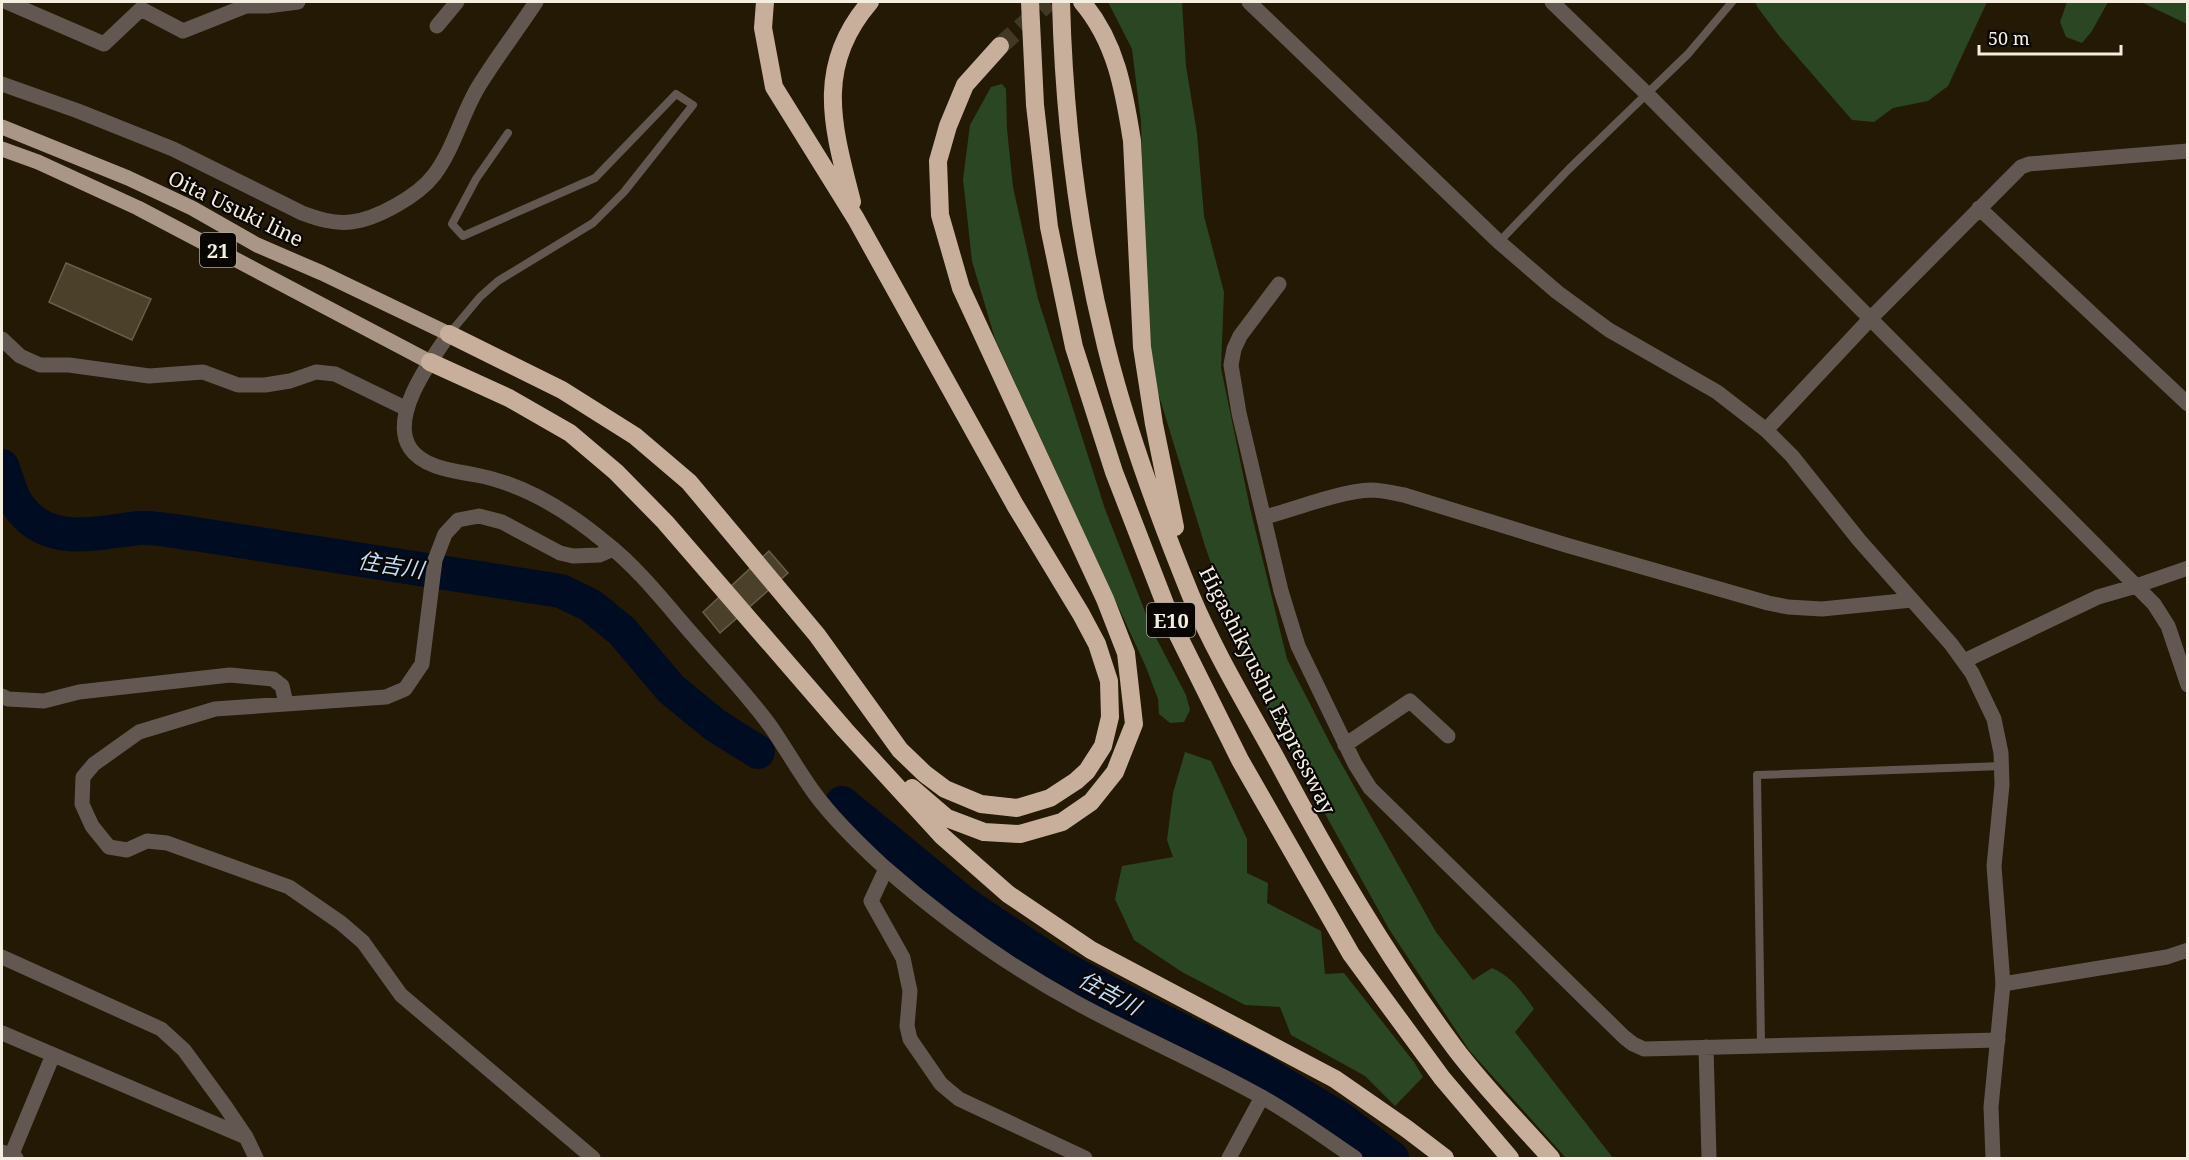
<svg xmlns="http://www.w3.org/2000/svg" width="2189" height="1160" viewBox="0 0 2189 1160" font-family="'Noto Serif','Noto Sans JP',serif">
	<style>
		.forest { fill: #2b4623 }
		.lines { fill: none; stroke-linecap: round; stroke-linejoin: round }
		.river { stroke: #000c21; stroke-width: 34 }
		.building { fill: #4b402a; stroke: #695e47; stroke-width: 1.5 }
		.motorway-tunnel { stroke: #423925; stroke-width: 18; stroke-dasharray: 18 9; stroke-linecap: butt }
		.service { stroke: #625851; stroke-width: 8 }
		.minor { stroke: #625851; stroke-width: 15 }
		.tertiary { stroke: #625851; stroke-width: 15 }
		.primary { stroke: #aa9687; stroke-width: 15 }
		.motorway { stroke: #c7af9c; stroke-width: 18 }
		.labels { text-anchor: middle; dominant-baseline: central; stroke-width: 4.5; stroke-linejoin: round; paint-order: stroke }
		.shield { fill: #090501; stroke: #aea89d; stroke-width: 1.5 }
		.shield-label { font-size: 20px; font-weight: bold; fill: #f4eee0 }
		.street-label { font-size: 21px; fill: #f4eee0; stroke: #090501 }
		.water-label { font-size: 22px; font-style: italic; fill: #bcddfe; stroke: #090501 }
	</style>
	<rect width="100%" height="100%" fill="#231904"/>
	<path class="forest" d="M1108 2H1182L1186 66 1197 133 1204 216 1224 292 1221 368 1250 508 1287 659 1332 747 1436 932 1473 980 1492 968C1511 976 1523 993 1534 1009L1515 1032 1613 1158H1566L1469 1050 1389 929 1268 711 1250 675 1205 546 1152 373 1146 320 1141 122 1132 49Z
		M1755 2H1987L1948 86 1928 101 1893 108 1874 122 1852 120 1780 37 1758 8Z
		M2067 2H2108L2092 31 2082 43 2066 37 2060 22Z
		M2141 2H2187V24Z
		M1002 84 1006 89 1007 129 1013 187 1038 299 1105 509 1153 632 1186 695 1190 710 1184 722 1170 723 1159 714 1158 699 1146 667 995 339 972 261 963 179 970 125 991 87Z
		M1185 752 1211 761 1247 839V873L1268 883 1267 903 1321 931 1325 974 1344 973 1414 1062 1423 1077 1395 1106 1365 1076 1291 1035 1280 1007 1245 1005 1182 972 1134 940 1115 899 1122 866 1173 857 1167 840 1173 793Z"/>
	<g class="lines">
		<path class="river" d="M2 466C7 478 10 493 17 504 47 549 97 532 140 528 157 527 177 532 195 534L561 591 590 605 622 631 671 689 715 725 758 752
			M842 803 965 904 1052 962 1144 1012 1256 1068 1341 1119 1392 1158"/>
	</g>
	<path class="building" d="M66 263 151 299 132 340 49 302Z
		M769 551 788 573 720 633 703 612Z"/>
	<g class="lines">
		<path class="motorway-tunnel" d="M1000 46 1049 2"/>
		<path class="service" d="M1499 242 1569 169 1688 54 1732 2
			M449 334 480 297 498 281 593 223 624 192 693 105 676 94 595 178 463 236 452 224 476 179 508 133
			M1761 1046 1757 775 2002 766"/>
		<path class="minor" d="M7 2 104 44 141 9 183 31 246 6H267L298 2
			M1552 2 1647 94 2154 604 2168 626 2188 685
			M437 26 457 2
			M1979 208 2188 404
			M1279 284 1240 336 1234 349 1231 365 1239 413 1281 591 1298 646 1355 764 1370 788 1624 1037 1633 1044 1644 1049 1998 1040
			M2 339 20 356 40 365H69L149 376 203 372 238 385H265L290 381 316 372 335 374 407 409
			M1766 430 1871 318 2021 167 2029 164 2188 151
			M1265 517C1295 509 1341 491 1371 490 1382 490 1393 493 1404 495L1566 545 1768 603 1788 607 1822 609 1912 600
			M1964 661 2098 597 2136 586 2188 568
			M2 696 8 699 44 701 79 692 230 675 273 679 282 686 286 703
			M1345 745 1410 701 1448 736
			M886 869 871 901 903 958 910 991 907 1026 910 1039 941 1084 959 1099 1085 1158
			M2 957 161 1029 184 1050 225 1106 246 1137 256 1158
			M2003 984 2167 957 2188 950
			M2 1033 246 1137
			M1706 1047 1709 1158
			M11 1156 53 1055
			M593 1158 401 995 363 942 341 923 289 887 167 843 147 841 127 850 109 847 92 826 82 804 83 777 94 764 139 732 215 709 386 697 405 689 422 664 435 560 445 534 458 520 479 516 502 522 560 553 573 556 599 555 613 549
			M1229 1158 1262 1097"/>
		<path class="tertiary" d="M1249 2 1499 242 1557 292 1609 330 1717 392 1766 430 1792 456 1859 540 1951 644 1972 673 1994 719 2001 753 2002 785 1994 866 2003 984 1991 1107 1993 1158
			M2 84 78 111 173 149 302 213C318 219 334 224 351 222 377 219 418 196 434 175 453 150 461 117 477 89 495 59 517 31 536 2
			M449 334C431 360 389 416 410 448 423 468 455 471 476 475 524 484 569 512 606 543 639 569 665 603 693 635 719 665 747 694 771 727 786 749 799 772 815 794 835 821 859 844 884 867 942 918 1007 965 1075 1002 1135 1035 1199 1062 1260 1096 1293 1114 1324 1137 1355 1158
			M2 1152 16 1158"/>
		<path class="primary" d="M2 127 128 178 192 208 257 245 322 273 449 334
			M2 149 38 162 138 208 430 362"/>
		<path class="motorway" d="M1030 2 1035 105 1049 227 1074 347 1114 472 1174 627 1240 760 1351 954 1442 1078 1510 1158
			M1061 2C1064 118 1078 233 1106 346 1127 431 1158 515 1191 596 1215 653 1248 707 1278 762 1330 860 1387 957 1454 1047 1483 1086 1519 1122 1551 1158
			M1082 2C1116 42 1124 90 1132 141L1142 347 1154 424 1175 527
			M852 202C833 127 814 67 870 2
			M449 334 562 390 635 436 689 482 817 635 900 750 925 774 945 789 981 804 1017 808 1050 798 1076 781 1087 771 1103 746 1110 717 1109 681 1097 644 1081 614 1015 505 856 219 774 87 763 28 765 2
			M430 362 509 398 570 433 616 472 665 522 845 730 942 836 1008 894 1091 950 1335 1079 1407 1129 1445 1158
			M912 788 947 818 984 832 1020 834 1062 822 1091 802 1115 772 1134 724 1126 653 1105 599 961 288 940 215 938 161 948 126 965 85 1000 46"/>
	</g>
	<g class="labels">
		<g class="shield">
			<rect x="200" y="233" width="36" height="34" rx="4.5"/>
			<rect x="1147" y="603" width="48" height="34" rx="4.5"/>
		</g>
		<g class="shield-label">
			<text x="218" y="250">21</text>
			<text x="1171" y="620">E10</text>
		</g>
		<g class="street-label">
			<text transform="translate(236 208) rotate(26)">Oita Usuki line</text>
			<text transform="translate(1268 690) rotate(63)">Higashikyushu Expressway</text>
		</g>
		<g class="water-label">
			<text transform="translate(391 564) rotate(9)">住吉川</text>
			<text transform="translate(1110 992) rotate(28)">住吉川</text>
		</g>
	</g>
	<rect width="2189" height="1160" fill="none" stroke="#f4eee0" stroke-width="6"/>
	<path d="M1979 45v9h142v-9" fill="none" stroke="#f4eee0" stroke-width="3"/>
	<text x="1988" y="45" font-size="18" fill="#f4eee0" stroke="#090501" stroke-width="4.5" paint-order="stroke">50 m</text>
</svg>
